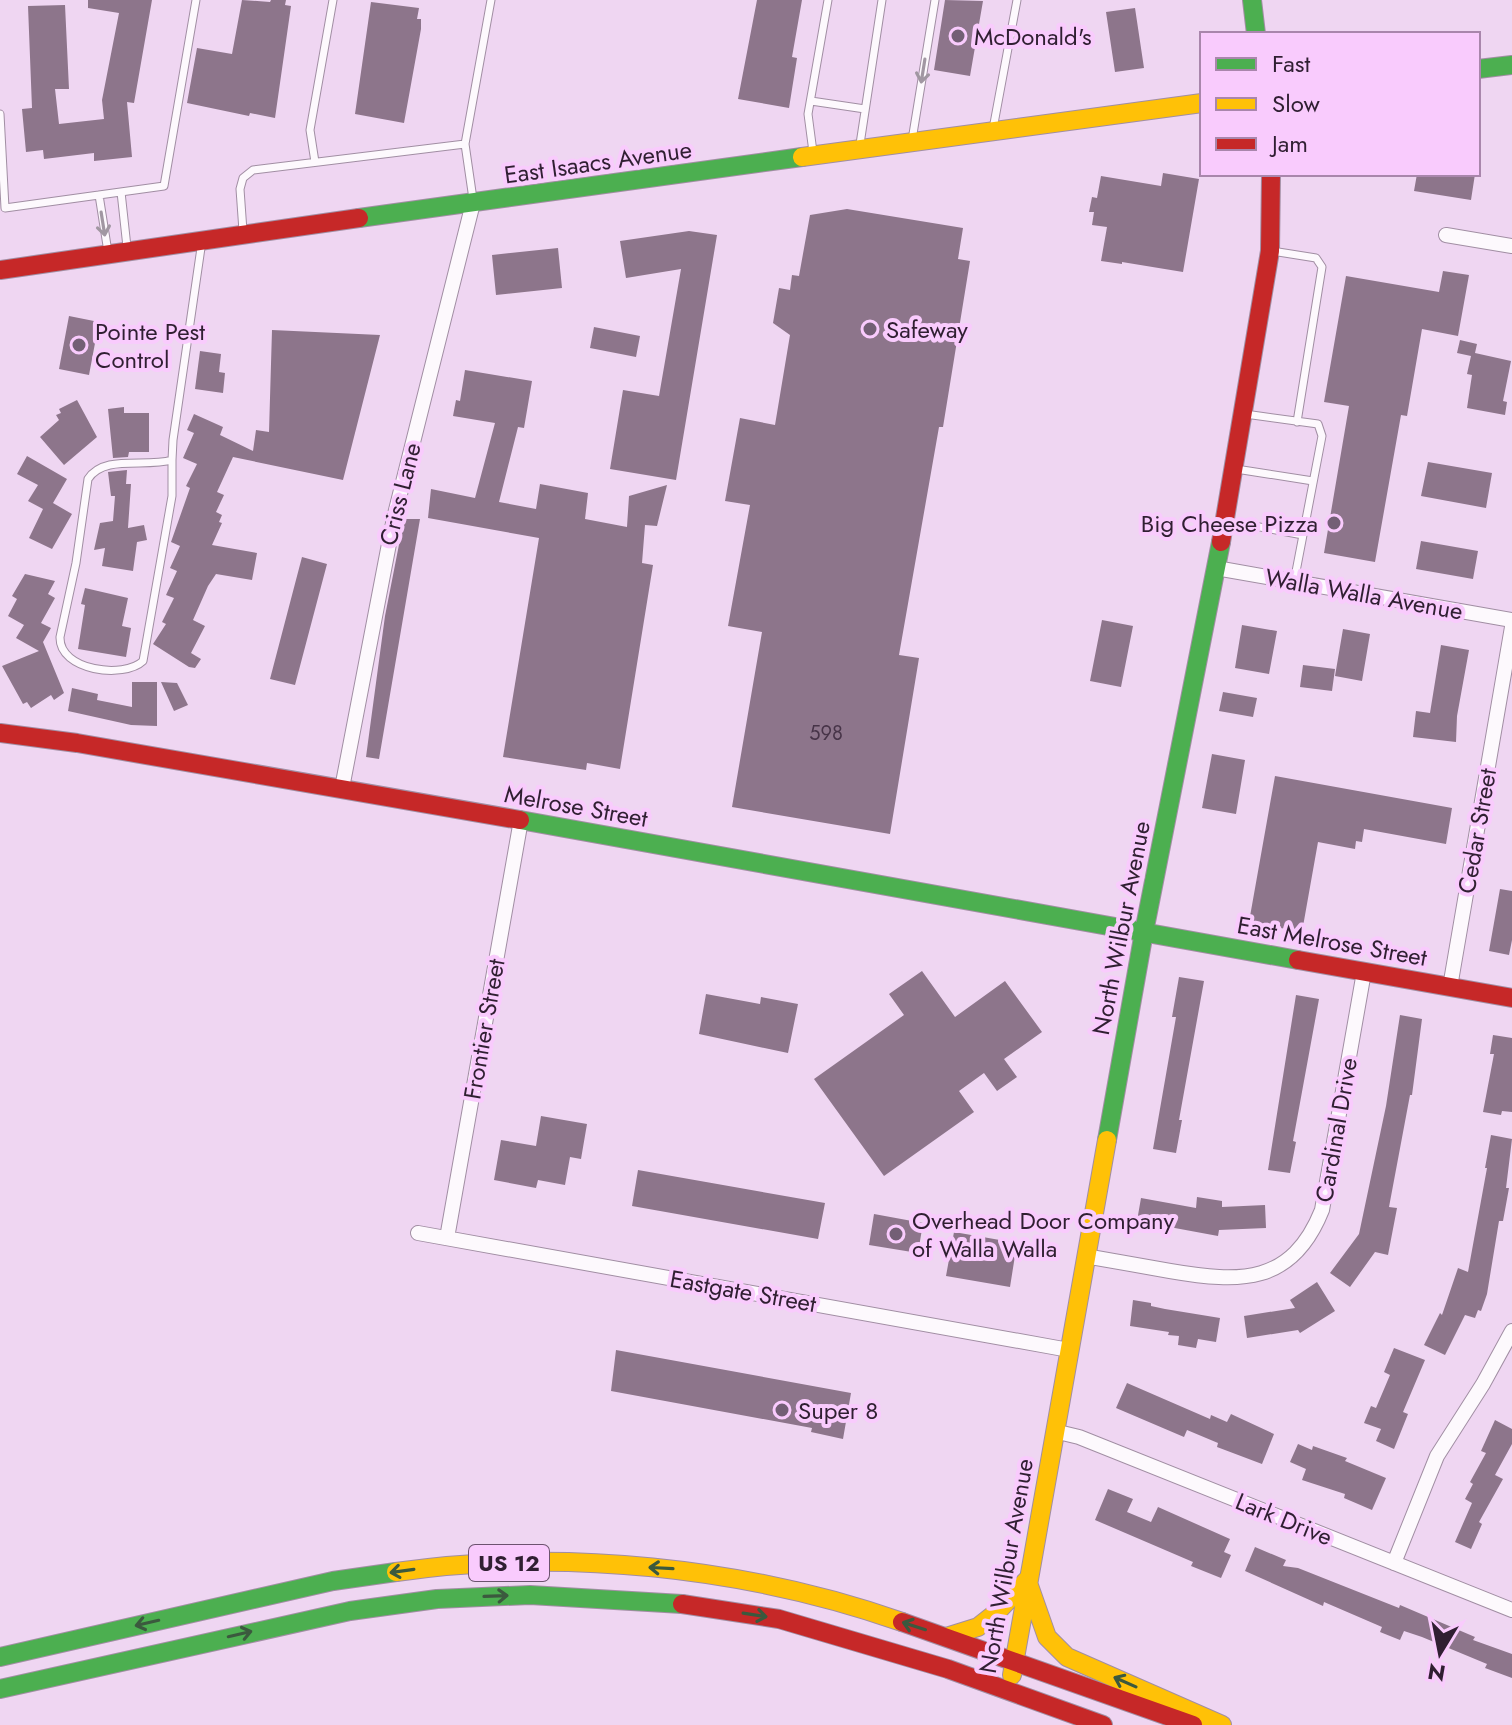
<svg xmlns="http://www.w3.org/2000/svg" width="1512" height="1725" viewBox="0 0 1512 1725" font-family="Jost,sans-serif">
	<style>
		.building { fill: #8d758b }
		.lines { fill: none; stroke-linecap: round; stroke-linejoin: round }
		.lane-casing { stroke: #a18ea3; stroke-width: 9 }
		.street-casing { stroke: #a18ea3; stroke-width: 16 }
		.fast-casing { stroke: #a18ea3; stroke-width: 20 }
		.slow-casing { stroke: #a18ea3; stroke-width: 20 }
		.jam-casing { stroke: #a18ea3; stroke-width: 20 }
		.lane { stroke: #fdf9fd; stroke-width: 7 }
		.street { stroke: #fdf9fd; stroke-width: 14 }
		.fast { stroke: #4caf50; stroke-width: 18 }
		.slow { stroke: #ffc107; stroke-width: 18 }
		.jam { stroke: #c62828; stroke-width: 18 }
		.oneway { stroke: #a197a2 }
		.oneway2 { stroke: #3b593e }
		.poi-dot { fill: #735f75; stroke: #f9cbfd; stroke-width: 3 }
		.labels { text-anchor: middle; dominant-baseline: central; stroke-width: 8; stroke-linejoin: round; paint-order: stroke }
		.number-label { font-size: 20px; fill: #473448 }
		.shield { fill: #f9cbfd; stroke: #6c536f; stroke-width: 2 }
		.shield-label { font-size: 22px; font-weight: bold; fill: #301f32 }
		.poi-label { font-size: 24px; fill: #301f32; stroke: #f9cbfd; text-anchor: start }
		.street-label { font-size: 24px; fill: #301f32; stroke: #f9cbfd }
	</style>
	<rect width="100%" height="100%" fill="#efd6f2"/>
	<path class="building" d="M88 0H152L134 103 127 102 132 157 94 161V153L44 159 43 150 26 152 22 109 32 108 28 6 65 5 69 89H55L59 124 104 119 102 100 119 13 88 8Z
		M242 0 270 2 271 0H286L285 5 291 6 275 118 250 113 249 116 187 103 197 48 232 54Z
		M757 0H802L792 57 797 58 789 108 738 99Z
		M945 0 983 1 970 76 934 70Z
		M371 2 419 8 417 19H421V29L404 123 355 114Z
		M1135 8 1144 68 1115 72 1106 12Z
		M1163 173 1199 179 1183 272 1122 262V264L1101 261 1107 227 1092 225 1094 212H1089L1092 197 1097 198 1101 176 1161 186Z
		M1417 174H1475L1471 200 1414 191Z
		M847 209 963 228 958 259 970 261 943 427H939L899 655 919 658 890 834 732 807 762 632 728 626 750 505 725 501 740 418 775 425 790 335 773 323 779 288 790 290 792 275 799 276 810 215Z
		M689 231 717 235 676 480 610 469 623 390 659 396 681 269 626 278 620 241Z
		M558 248 562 288 496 295 492 255Z
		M1443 271 1469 275 1458 336 1422 329 1407 416 1401 415 1375 562 1324 553 1349 406 1324 402 1346 276 1439 292Z
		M69 316 99 322 89 375 59 369Z
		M594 327 640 336 636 357 590 348Z
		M272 330 380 335 343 480 233 457 217 492 224 495 216 512 222 515 219 522 222 523 212 545 257 553 252 580 216 574 208 586 193 620 205 626 191 653 201 659 195 668 189 667 153 644 166 624 162 622 174 598 166 595 177 571 170 568 180 546 171 542 190 488 186 486 197 464 183 458 194 433 187 430 194 414 223 427 220 435 253 451 256 430 269 432Z
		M1460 340 1477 344 1475 353 1511 361 1503 401 1507 402 1505 415 1467 408 1472 375 1467 374 1471 356 1457 353Z
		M200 351 221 354 219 372 225 373 223 393 195 389Z
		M465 370 532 381 524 428 518 427 499 502 536 509 540 484 588 493 585 519 627 527 629 496 667 485 657 526 645 525 642 563 653 565 620 769 587 763 586 770 503 757 539 538 428 518 431 489 475 498 495 423 453 416 456 400 460 401Z
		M77 400 97 437 64 465 40 437 59 420 56 415 61 413 59 409Z
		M124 407V413H149V452H129L128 457 113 458 108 409Z
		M27 456 67 479 53 503 72 514 52 549 29 538 43 509 28 501 38 485 17 474Z
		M1428 462 1492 473 1486 508 1421 496Z
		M127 470 126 484H131L128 528 144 525 147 540 137 542 133 571 102 566 105 548 94 550 100 523 113 521 115 496H111L108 472Z
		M404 519H420L379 759 366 757 385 616Z
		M1421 541 1478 551 1473 579 1416 569Z
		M302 557 327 564 295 685 270 679Z
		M25 574 55 581 48 594 55 598 41 623 51 628 43 642 64 693 54 700 51 695 31 708 27 702 23 704 2 666 39 651 16 638 24 625 8 616 17 599 12 596Z
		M85 588 128 598 122 626 131 628 126 657 78 649 85 605 81 604Z
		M1102 620 1133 626 1121 687 1090 681Z
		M1242 625 1277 631 1269 674 1235 668Z
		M1343 629 1370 634 1362 681 1335 676Z
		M1441 645 1469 650 1457 716 1456 742 1413 737 1416 711 1430 713Z
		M1303 665 1335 669 1332 691 1300 687Z
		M132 682H157V726L131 725 68 711 72 688 98 694 97 700 132 707Z
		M161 682 177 683 188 705 174 711Z
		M1223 692 1257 698 1253 717 1219 711Z
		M1212 754 1245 760 1236 814 1202 808Z
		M1275 776 1452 808 1446 844 1364 829 1362 842 1356 841 1355 849 1318 842 1302 932 1249 922Z
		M1500 889 1512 891V940L1509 955 1489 951Z
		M922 971 955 1017 1005 981 1042 1032 1004 1059 1017 1077 997 1091 984 1073 959 1091 974 1112 884 1176 814 1079 904 1015 889 994Z
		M1179 977 1204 981 1179 1120H1182L1176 1153 1153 1149 1176 1017H1172Z
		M706 994 760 1004 761 997 798 1004 788 1053 699 1034Z
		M1296 995 1319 999 1293 1141 1296 1142 1290 1173 1268 1170Z
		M1400 1015 1422 1019 1412 1095H1410L1389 1207 1397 1208 1388 1255 1375 1252 1350 1287 1330 1273 1359 1234 1386 1106Z
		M1493 1035 1512 1038V1112L1502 1111 1501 1115 1483 1112 1494 1054H1490Z
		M541 1116 587 1124 581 1159 570 1157 565 1185 538 1180 536 1188 494 1180 501 1140 536 1146Z
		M1491 1135 1512 1139 1506 1188H1509L1503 1221H1499L1487 1294 1481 1311 1478 1310 1475 1318 1465 1315 1445 1355 1424 1345 1440 1313 1442 1315 1458 1268 1468 1272 1487 1168H1485Z
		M638 1170 825 1203 818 1239 632 1206Z
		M1197 1197 1222 1201V1207L1265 1205 1266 1228 1219 1230 1218 1236 1137 1221 1141 1198 1196 1208Z
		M874 1214 923 1223 918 1253 869 1245Z
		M954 1232 1017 1243 1010 1287 946 1276Z
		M1317 1282 1335 1311 1300 1333 1298 1330 1247 1338 1244 1316 1295 1308 1290 1300Z
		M1133 1300 1151 1303V1306L1165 1309 1220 1318 1216 1342 1198 1339 1196 1348 1178 1345 1179 1336 1168 1335 1169 1332 1130 1326Z
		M1394 1348 1425 1360 1403 1412 1408 1414 1394 1449 1376 1441 1381 1429 1364 1423 1371 1406 1376 1408 1390 1375 1384 1372Z
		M616 1350 851 1393 843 1439 811 1432 812 1428 611 1391Z
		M1127 1383 1210 1419 1211 1415 1227 1422 1231 1414 1274 1434 1262 1464 1217 1447 1218 1443 1187 1430 1184 1437 1116 1408Z
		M1495 1420 1512 1429V1444L1495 1475 1503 1479 1479 1522 1482 1524 1471 1549 1455 1542 1472 1503 1465 1499 1473 1484 1470 1482 1486 1453 1481 1451Z
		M1298 1444 1312 1450 1313 1446 1347 1458 1345 1461 1386 1478 1372 1510 1344 1498 1345 1494 1302 1480 1306 1469 1290 1462Z
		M1108 1489 1133 1499 1127 1512 1151 1522 1158 1507 1230 1539 1224 1552 1231 1555 1221 1578 1191 1566 1193 1562 1095 1520Z
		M1255 1547 1286 1560 1283 1566 1298 1568 1399 1608 1400 1605 1475 1637 1473 1640 1512 1654V1678L1485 1668 1487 1664 1422 1637 1404 1631 1400 1640 1380 1632 1382 1627 1324 1602 1323 1606 1245 1571Z"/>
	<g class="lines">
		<g class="lane-casing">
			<path id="lane" d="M811 101 865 109
				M0 114 5 208 164 186 196 0
				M993 129 1017 0
				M912 140 935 0
				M465 144 491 0
				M860 144 882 0
				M813 152 808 114 828 0
				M315 162 310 130 333 0
				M121 192 127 247
				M99 195 108 252
				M243 231 240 189 243 178 253 170 465 144 473 199
				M1272 251 1316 258 1322 267 1297 422
				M1245 414 1318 424 1322 436 1294 582
				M172 460V496L143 661C124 679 59 671 60 637L76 563 88 479C104 454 145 468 172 460Z
				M172 460 173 440 202 241
				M1236 469 1313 481
				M1227 521 1303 535"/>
		</g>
		<g class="street-casing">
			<path id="street" d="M1446 235 1512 246
				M1216 568 1512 620
				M342 788 394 518 473 203
				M1450 987 1512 627
				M418 1233 1069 1350
				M447 1238 521 820
				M1085 1256C1114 1261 1142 1266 1170 1271 1240 1283 1292 1285 1322 1210L1364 972
				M1054 1431 1079 1437 1512 1610
				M1394 1563 1437 1456 1483 1384 1512 1331"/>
		</g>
		<g class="fast-casing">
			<path id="fast" d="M1252 0 1256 34
				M1478 69 1512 65
				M359 218 802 157
				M520 820 1298 960
				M1107 1140 1144 932 1221 542
				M0 1657 333 1581 396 1572
				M0 1689 350 1611 437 1599 530 1595 682 1604"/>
		</g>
		<g class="slow-casing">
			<path id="slow" d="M802 157 1202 103
				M396 1572C562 1548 745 1567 902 1622
				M946 1637 978 1627 997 1612 1027 1580 1047 1637 1067 1657 1222 1725
				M1012 1675 1107 1140"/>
		</g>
		<g class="jam-casing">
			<path id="jam" d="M0 270 359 218
				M1221 542 1270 251 1271 174
				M0 733 77 743 520 820
				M1298 960 1512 998
				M682 1604 779 1619 948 1669 1103 1725
				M902 1622 1193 1725"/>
		</g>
		<use href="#lane" class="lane"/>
		<use href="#street" class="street"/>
		<use href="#fast" class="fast"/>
		<use href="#slow" class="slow"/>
		<use href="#jam" class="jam"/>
	</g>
	<defs><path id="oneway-shaft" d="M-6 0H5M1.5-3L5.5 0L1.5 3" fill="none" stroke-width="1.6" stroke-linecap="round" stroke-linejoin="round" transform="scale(2)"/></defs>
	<g class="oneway">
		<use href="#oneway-shaft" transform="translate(923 71) rotate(99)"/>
		<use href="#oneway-shaft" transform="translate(103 224) rotate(81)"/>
	</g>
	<g class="oneway2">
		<use href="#oneway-shaft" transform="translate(661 1568) rotate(-177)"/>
		<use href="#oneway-shaft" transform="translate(402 1571) rotate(172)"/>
		<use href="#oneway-shaft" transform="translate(496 1596) rotate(-2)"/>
		<use href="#oneway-shaft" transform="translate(755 1615) rotate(9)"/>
		<use href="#oneway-shaft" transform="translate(147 1623) rotate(167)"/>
		<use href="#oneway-shaft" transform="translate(914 1626) rotate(-162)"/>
		<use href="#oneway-shaft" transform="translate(240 1634) rotate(-13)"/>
		<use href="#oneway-shaft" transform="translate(1125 1682) rotate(-156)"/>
	</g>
	<g class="poi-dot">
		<circle cx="958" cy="36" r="8"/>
		<circle cx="870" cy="329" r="8"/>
		<circle cx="79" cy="345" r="8"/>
		<circle cx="1334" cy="523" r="8"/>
		<circle cx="896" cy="1234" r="8"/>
		<circle cx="782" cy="1410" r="8"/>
	</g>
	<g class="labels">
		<g class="number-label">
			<text x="826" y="733">598</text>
		</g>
		<rect class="shield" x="469" y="1545" width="80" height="36" rx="6"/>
		<g class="shield-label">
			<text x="509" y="1563">US 12</text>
		</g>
		<g class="poi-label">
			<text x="974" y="36">McDonald's</text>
			<text x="886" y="329">Safeway</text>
			<text x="95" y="331">Pointe Pest<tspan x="95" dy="28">Control</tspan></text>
			<text x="1318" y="523" text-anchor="end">Big Cheese Pizza</text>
			<text x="912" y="1220">Overhead Door Company<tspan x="912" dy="28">of Walla Walla</tspan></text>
			<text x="798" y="1410">Super 8</text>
		</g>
		<g class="street-label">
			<text transform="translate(598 162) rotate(-8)">East Isaacs Avenue</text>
			<text transform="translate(400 494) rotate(-76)">Criss Lane</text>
			<text transform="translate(1364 594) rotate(10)">Walla Walla Avenue</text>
			<text transform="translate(576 806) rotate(10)">Melrose Street</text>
			<text transform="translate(1477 831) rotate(-80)">Cedar Street</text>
			<text transform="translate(1121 928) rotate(-79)">North Wilbur Avenue</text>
			<text transform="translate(1332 941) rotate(10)">East Melrose Street</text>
			<text transform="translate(484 1029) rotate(-80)">Frontier Street</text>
			<text transform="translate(1336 1130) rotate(-80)">Cardinal Drive</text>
			<text transform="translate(743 1291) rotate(10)">Eastgate Street</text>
			<text transform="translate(1284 1519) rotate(22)">Lark Drive</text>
			<text transform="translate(1006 1566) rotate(-80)">North Wilbur Avenue</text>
		</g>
	</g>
	<rect x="1200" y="32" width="280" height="144" fill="#f9cbfd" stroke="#a986ac" stroke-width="2"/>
	<rect x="1216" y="58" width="40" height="12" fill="#4caf50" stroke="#a986ac" stroke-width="2"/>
	<text x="1272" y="72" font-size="24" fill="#301f32">Fast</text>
	<rect x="1216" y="98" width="40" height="12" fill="#ffc107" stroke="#a986ac" stroke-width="2"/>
	<text x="1272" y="112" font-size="24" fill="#301f32">Slow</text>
	<rect x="1216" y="138" width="40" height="12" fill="#c62828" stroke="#a986ac" stroke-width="2"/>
	<text x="1272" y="152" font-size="24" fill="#301f32">Jam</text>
	<g transform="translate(1440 1653) rotate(190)" stroke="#f9cbfd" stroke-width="6" paint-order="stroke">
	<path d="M0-6L14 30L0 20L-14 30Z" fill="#301f32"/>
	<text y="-12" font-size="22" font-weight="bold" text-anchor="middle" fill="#301f32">N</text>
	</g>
</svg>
